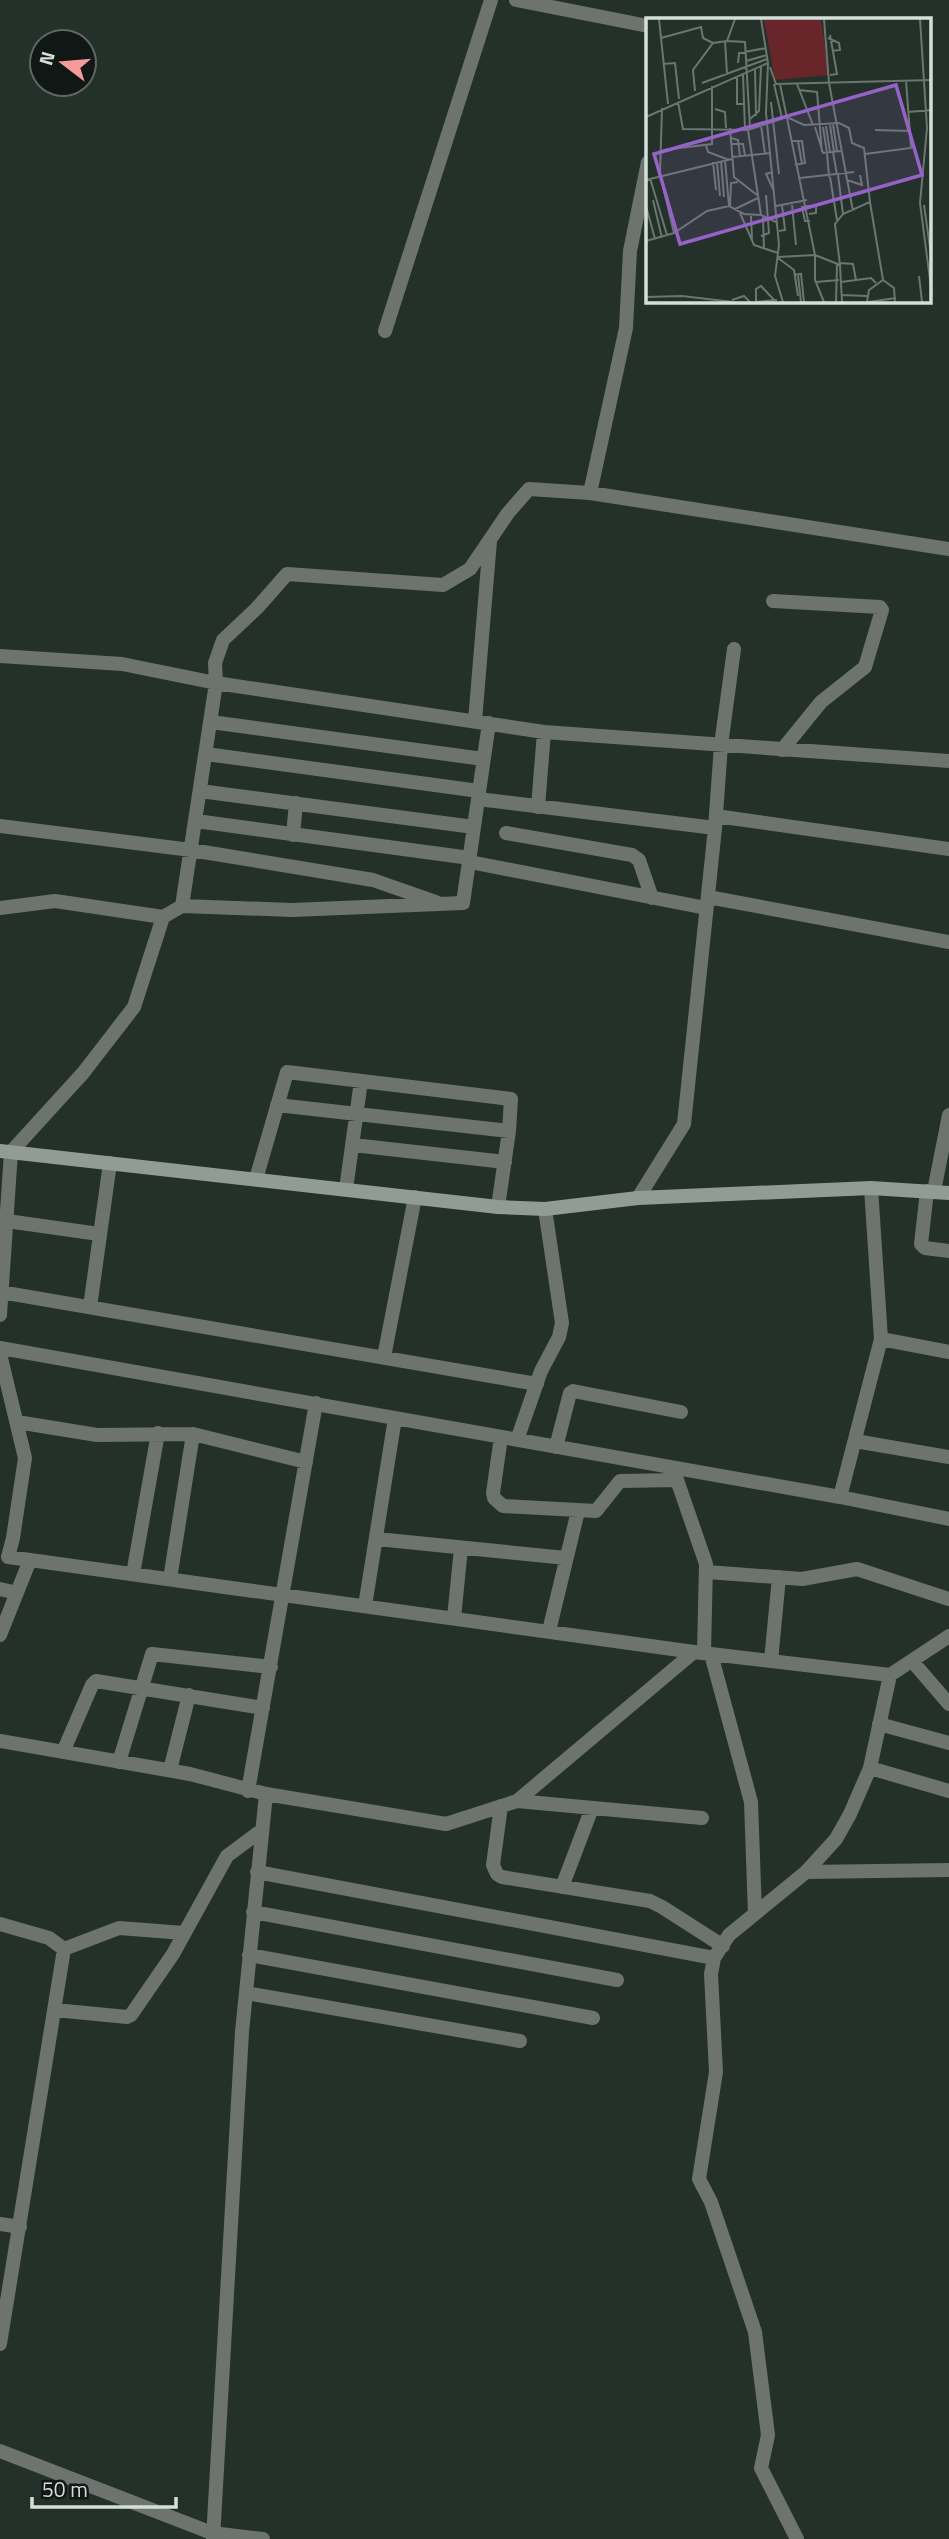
<svg xmlns="http://www.w3.org/2000/svg" width="949" height="2539" viewBox="0 0 949 2539" font-family="'Titillium Web',sans-serif">
	<style>
		.lines { fill: none; stroke-linecap: round; stroke-linejoin: round }
		.street { stroke: #6d7470; stroke-width: 14 }
		.secondary { stroke: #919c96; stroke-width: 14 }
		.inset-road { fill: none; stroke: #6a7770; stroke-width: 2 }
		.view { fill: #9662c7; fill-opacity: 0.15; stroke: #9662c7; stroke-width: 3.5 }
		.inset-edge { fill: none; stroke: #d5dfda; stroke-width: 3.5 }
	</style>
	<rect width="100%" height="100%" fill="#23312a"/>
	<g class="lines">
		<path class="street" d="M516 0 648 26
			M385 331 491 0
			M590 493 626 328 630 251 648 162
			M773 601 880 607 882 610 865 667 821 702 782 750
			M0 656 122 664 216 683 544 732 949 761
			M475 721 490 541
			M211 722 483 759
			M206 754 479 791
			M200 791 474 827
			M478 799 715 828
			M538 807 544 732
			M716 816 949 849
			M196 821 470 858
			M0 826 191 850 373 880 436 902
			M506 833 632 855 639 860 652 898
			M293 835 296 803
			M470 862 706 908
			M708 897 949 942
			M182 906 292 910 463 903 489 723
			M0 908 55 901 163 917
			M277 1105 509 1131
			M353 1145 505 1162
			M256 1179 287 1072 511 1099 509 1131 498 1207
			M346 1189 361 1081
			M927 1191 921 1244 925 1248 949 1251
			M934 1191 949 1115
			M638 1198 684 1124 715 828 721 745 734 649
			M7 1221 99 1234
			M0 1292 537 1384
			M90 1307 110 1163
			M0 1315 11 1152 83 1073 134 1007 163 917 182 906 216 683 215 663 223 640 257 608 287 574 443 585 470 569 508 513 529 489 590 493 949 549
			M881 1339 949 1352
			M0 1348 840 1497 949 1519
			M0 1354 25 1458 13 1538 8 1557 30 1560 0 1635
			M384 1357 415 1197
			M17 1422 97 1435 193 1434 306 1462
			M501 1437 493 1493 494 1498 503 1506 596 1511 620 1481 677 1480
			M517 1440 541 1371 559 1337 562 1323 545 1209
			M855 1441 949 1457
			M556 1447 570 1393 573 1391 681 1412
			M675 1474 706 1564 704 1653
			M840 1497 881 1339 871 1188
			M377 1539 566 1558
			M30 1560 694 1652 890 1675 949 1636
			M707 1572 802 1579 857 1569 949 1599
			M133 1574 158 1433
			M170 1579 193 1434
			M0 1589 17 1593
			M365 1606 395 1418
			M454 1618 461 1548
			M549 1631 578 1511
			M711 1654 751 1802 755 1914
			M771 1661 779 1577
			M912 1661 949 1704
			M879 1724 949 1743
			M0 1741 190 1774 266 1794 446 1824 517 1801 694 1652
			M63 1752 92 1685 96 1681 263 1708
			M119 1762 152 1654 271 1667
			M870 1768 949 1791
			M170 1770 189 1695
			M248 1791 316 1403
			M517 1801 702 1818
			M501 1806 493 1865 497 1874 502 1877 650 1901 662 1907 723 1946
			M257 1872 714 1958
			M806 1872 949 1870
			M562 1887 592 1808
			M253 1912 617 1980
			M0 1924 49 1938 64 1949 0 2344
			M64 1949 119 1928 184 1933
			M249 1955 593 2018
			M246 1993 520 2041
			M55 2010 127 2017 131 2015 173 1954 227 1856 262 1830
			M0 2224 20 2227
			M0 2451 212 2533 263 2539
			M213 2539 242 2032 266 1794
			M797 2539 761 2468 768 2435 755 2332 711 2202 699 2179 716 2072 711 1974 714 1958 729 1935 806 1872 836 1839 850 1814 870 1768 890 1675"/>
		<path class="secondary" d="M0 1151 498 1207 545 1209 638 1198 871 1188 949 1193"/>
	</g>
	<g transform="translate(646 18)">
		<rect width="285" height="285" fill="#23312a"/>
		<path d="M118 1H175L183 57 129 62Z" fill="#69262a"/>
		<path class="inset-road" d="M13 1 22 86M178 1 183 65 207 193M274 1 281 110 274 185 286 277M184 17 191 56 184 57M15 20 55 9 57 20 67 25M182 20 193 25 194 32 186 33M79 23 81 56M81 23 99 24 104 110M100 43 121 37M92 45 93 35 120 30M122 45 120 95 133 227 129 258 137 284M17 46 29 45 33 81M124 49 130 66 286 62M109 51 110 98M97 56 99 112M91 58V86H98M56 65 121 41M128 66 136 100M134 66 169 237 194 247 196 284M151 66 167 107M153 72 171 74 176 134M49 73 47 52 67 25 81 23 89 1M32 84 37 111 102 112 141 99 158 107 193 105 203 110 206 125 218 130 224 184 197 196 189 206 194 247M125 84 133 156M16 90 14 156 28 215M69 91 79 94 80 110M262 94 286 92M0 99 122 45 115 1M104 101 113 93 115 48M187 106 191 133M115 107 119 136M184 107 188 134M180 108 184 134M169 109 177 135 195 133M177 109 181 135M84 110 88 159 111 177M102 112 115 197 132 205M229 112 264 113M85 120 92 122 94 138M145 123H156L159 145 149 147M152 123 156 146M85 126H97L99 138M60 127 62 134 83 142M17 132 66 126V68M187 134 191 157M181 135 183 159M219 136 265 130 260 62M86 139 125 135M79 142 83 188M75 143 78 179M67 144 70 172M71 144 74 178M127 154 120 156 127 171M192 157 197 196M184 159 191 202M4 160 21 217M154 160 208 154M0 162 86 141M201 162 216 167 214 157M7 182 16 220M224 184 237 262M146 187 150 227M278 187 286 244M0 188 9 221M84 188 85 165 92 164M130 188 161 182M162 188 156 189 159 203H164M162 188H170V195L163 196M89 191 112 180M94 195 108 227 132 235M105 198 106 221M117 199 118 231M133 213 139 212 136 187M115 218 123 215 120 177M0 223 28 215 61 193 83 188 98 196 115 197M132 239 169 237V262L178 284M132 240 148 252 152 278M194 245 207 246 210 262M148 257 155 256 158 284M152 257 155 284M273 258 276 284M170 264 193 262M195 264 225 260 230 265M196 277 221 278M0 279 36 278 87 284M86 282 98 278 104 284M109 284 131 282M110 284V271L115 268 129 283M190 284 191 246M221 284 223 272 237 262 248 270 249 284M222 284 250 280"/>
		<path class="view" d="M250 67 276 157 34 226 8 136Z"/>
		<rect width="285" height="285" class="inset-edge"/>
	</g>
	<g transform="translate(63 63) rotate(286)"><circle r="33" fill="#111714" stroke="#5f6763" stroke-width="2"/>
	<path d="M0-5L12 26L0 18L-12 26Z" fill="#f59b9b"/>
	<text y="-10" font-size="19" font-weight="bold" text-anchor="middle" fill="#d5dfda">N</text>
	</g>
	<path d="M32 2497v10h144v-10" fill="none" stroke="#d5dfda" stroke-width="3.5"/>
	<text x="42" y="2497" font-size="21" fill="#d5dfda" stroke="#111714" stroke-width="5" paint-order="stroke">50 m</text>
</svg>
